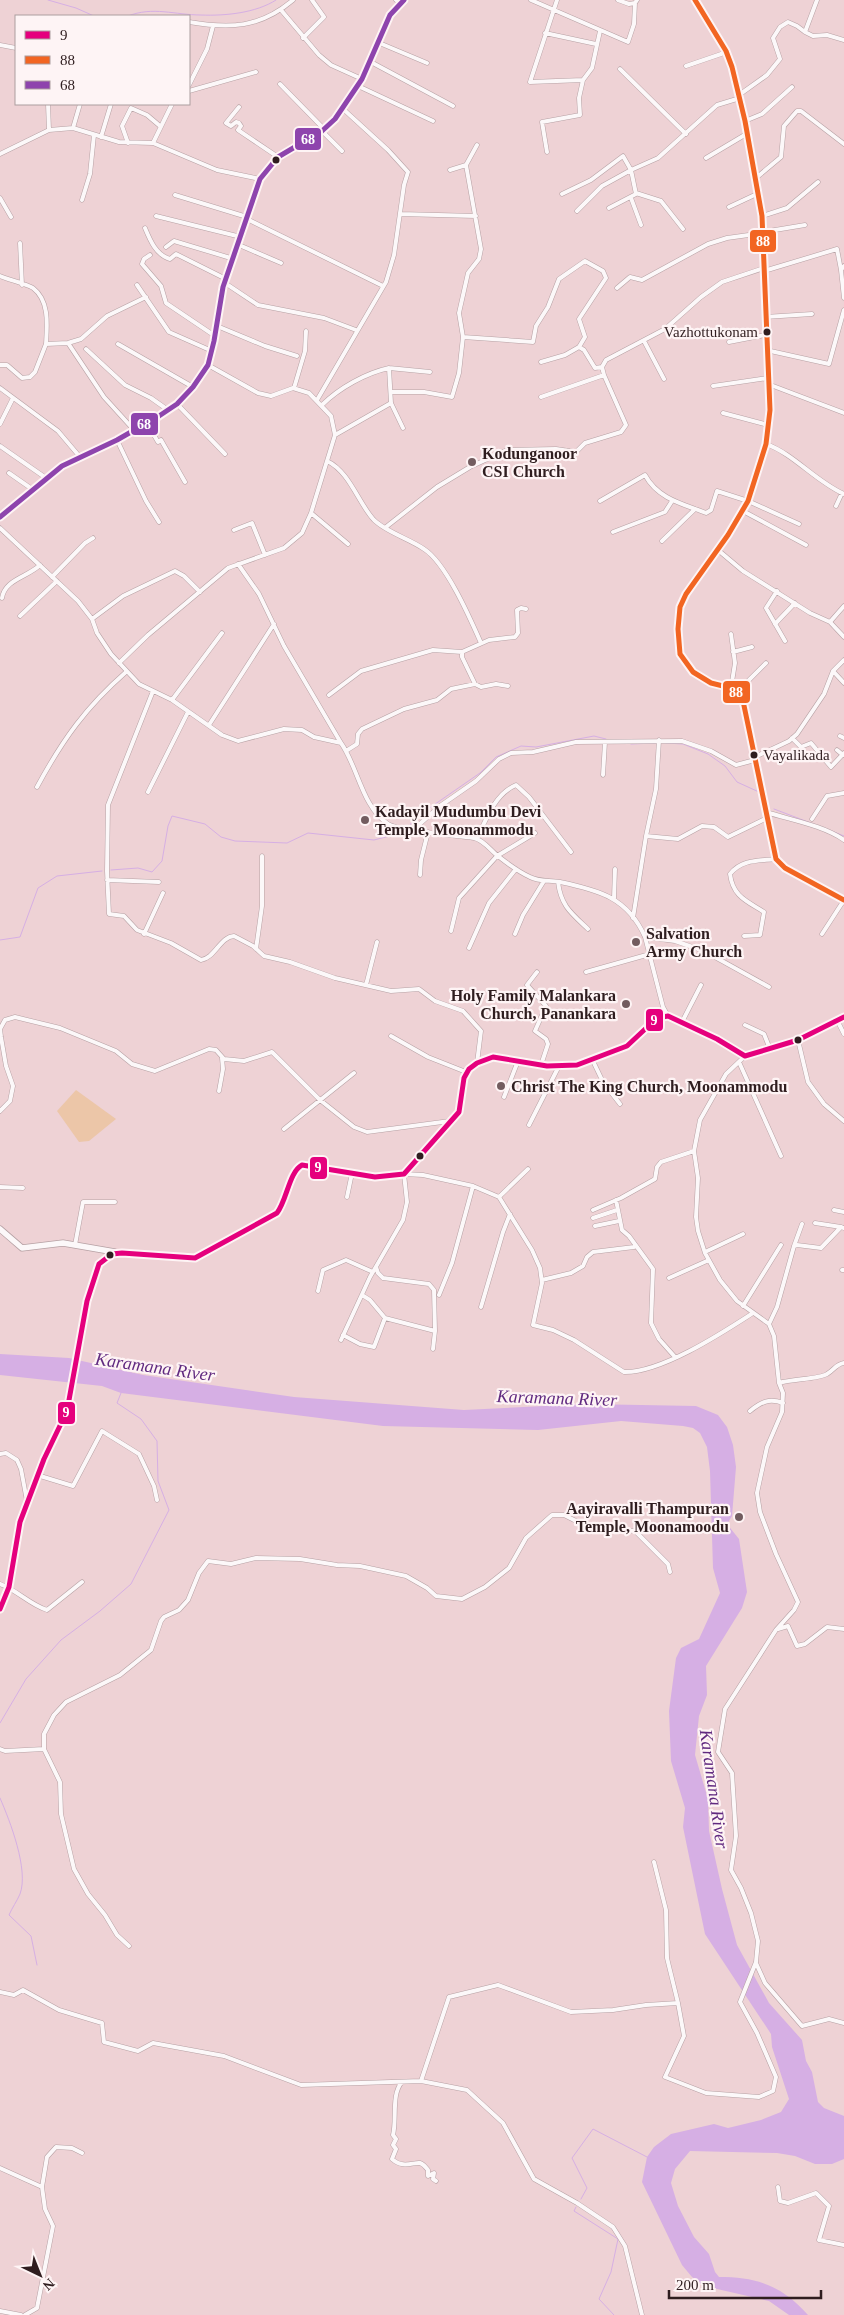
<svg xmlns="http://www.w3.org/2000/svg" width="844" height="2315" viewBox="0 0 844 2315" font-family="'Times New Roman',serif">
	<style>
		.green { fill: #ecc6a8 }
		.water { fill: #d6afe4 }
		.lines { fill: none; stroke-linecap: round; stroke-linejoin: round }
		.stream { stroke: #d6afe4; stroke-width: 1 }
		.street-casing { stroke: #b6a1a4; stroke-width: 5 }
		.secondary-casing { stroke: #b6a1a4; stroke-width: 7 }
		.street { stroke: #fcf8f9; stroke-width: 4 }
		.secondary { stroke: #fcf8f9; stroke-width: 5.5 }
		.bus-1-casing { stroke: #fef4f5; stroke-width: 9 }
		.bus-2-casing { stroke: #fef4f5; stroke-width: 9 }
		.bus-3-casing { stroke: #fef4f5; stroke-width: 9 }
		.bus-1 { stroke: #e5007d; stroke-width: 5 }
		.bus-2 { stroke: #f26522; stroke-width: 5 }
		.bus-3 { stroke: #8e44ad; stroke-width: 5 }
		.bus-dot { fill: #2f1d1f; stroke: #fef4f5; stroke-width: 2 }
		.poi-dot { fill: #725c5f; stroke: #fef4f5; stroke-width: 2 }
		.labels { text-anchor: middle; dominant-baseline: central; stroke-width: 4.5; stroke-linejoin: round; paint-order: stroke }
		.bus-label { font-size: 15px; fill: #2f1d1f; stroke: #fef4f5; text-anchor: end }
		.poi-label { font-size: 16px; font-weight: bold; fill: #2f1d1f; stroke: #fef4f5; text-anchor: start }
		.water-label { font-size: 18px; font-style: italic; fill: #612a80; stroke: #fef4f5 }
		.line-badge { stroke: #fef4f5; stroke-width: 2 }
		.badge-label { font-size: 14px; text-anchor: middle; font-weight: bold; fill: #fff }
	</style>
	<rect width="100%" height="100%" fill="#eed2d5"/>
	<path class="green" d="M76 1090 116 1119 89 1141 79 1142 57 1111Z"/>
	<path class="water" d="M0 1354 69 1358 143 1375 294 1397 464 1410 586 1404 696 1406 718 1415 727 1427 733 1445 736 1467 732 1516 727 1524 739 1539 747 1592 742 1608 706 1666 707 1695 699 1716 695 1755 708 1799 709 1831 722 1889 737 1945 769 2003 802 2040 806 2061 812 2072 818 2102 824 2108 844 2116V2159L832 2164H815L795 2156 777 2153 690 2151 675 2169 671 2183 678 2206 694 2237 709 2254 715 2272 719 2277C758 2277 782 2286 808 2315H789L769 2301 704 2286 692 2277 682 2265 642 2182 647 2157 654 2147 671 2134 714 2124 728 2128 761 2120 781 2112 789 2099 772 2047 771 2034 705 1934 683 1827 685 1808 671 1761 669 1711 676 1658 681 1648 699 1639 720 1593 713 1568 710 1471 707 1447 700 1433 693 1428 683 1426 621 1421 538 1430 383 1426 121 1393 102 1386 0 1375Z"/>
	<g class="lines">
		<path class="stream" d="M48 0 76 8 94 16
			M128 16C153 6 175 15 201 15 225 16 256 13 276 0
			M666 743 683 744 708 754 725 766 737 782 759 792
			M631 744 655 743
			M774 809 816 825
			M410 825 415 818 480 773 496 757 521 746 536 747 594 736 606 739
			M819 826 844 836
			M111 870 138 868 152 872 162 861 168 826 172 816 205 824 221 837 235 841 287 843 308 833 374 840 405 832
			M0 940 20 937 38 888 57 876 102 871
			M0 1723 26 1679 61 1640 100 1611 131 1584 169 1510 158 1481 157 1441 141 1419 117 1403 121 1393
			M0 1798C10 1821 29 1870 20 1894 17 1901 12 1908 9 1915L31 1936 37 1965
			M581 2199 587 2188 572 2158 593 2129 647 2157
			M576 2207 574 2211 618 2239 611 2272 599 2299 614 2315"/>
		<g class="street-casing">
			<path id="street" d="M396 0 400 3
				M531 0 628 42 634 24 635 3 637 0
				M557 0 530 82 583 80
				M618 0 629 4 635 3
				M817 0 805 32 813 36 827 35 844 40
				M281 10 319 55 331 65 362 79
				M189 22C230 29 260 28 293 0
				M545 33 596 44
				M303 38 324 17 312 0
				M377 42 427 63
				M0 45 16 48
				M369 61 453 106
				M686 66 727 52
				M620 69 686 134
				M280 84 324 129
				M189 85 207 49 213 26
				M358 86 433 121
				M189 91 256 72
				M739 95 767 75 780 59 773 38 780 27 788 22 797 26 805 32
				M48 104 49 130
				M239 107 226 123 231 126 236 122 239 123 241 126 238 130 278 157
				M745 121 762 114 792 87
				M73 128 80 104
				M322 131 342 151
				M101 137 111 104
				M128 143 122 126 131 108 147 115 160 126
				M153 143 172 104
				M477 145 466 165 481 249 479 259 468 273 459 313 463 337 533 342 536 326 548 307 559 279 585 261 603 271 606 278 579 319 585 337 579 347
				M547 152 542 122 580 115 579 98 583 80 592 68 600 31
				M0 154 49 130 73 128 119 142 153 143 217 170 260 179
				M706 158 748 133
				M450 170 466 165
				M756 178 781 157 784 126 797 111H801L844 144
				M636 193 661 201 683 229
				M562 194 591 180 623 156 631 170 658 158 717 105 740 98
				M175 195 247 217
				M0 198 11 217
				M631 198 641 225
				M82 200 90 174 94 135
				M729 207 759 193
				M577 211 602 186 631 170 636 194 609 208
				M400 214 476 216
				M156 216 241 237
				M762 216 787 208 818 182
				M247 219 383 286
				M145 228C150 240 156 255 170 259L176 254 226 279
				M763 232 805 225
				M20 243 22 285
				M239 245 281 263
				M166 247 174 241 234 259
				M150 255 144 259 142 264 161 286 166 303 215 336
				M844 266 841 270 844 298
				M764 271 837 249 841 270
				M0 276C7 279 29 285 33 288 50 301 47 326 46 344
				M225 283 258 305 324 318 356 330
				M137 285 169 332 212 351
				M617 288 630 277 642 280 708 244 727 238 763 233
				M765 317 812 314
				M217 326 265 346 297 356
				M644 341 664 379
				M729 342 765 335
				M68 343 104 397 134 430
				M118 344 193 387
				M86 349 125 385 151 398 168 410
				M766 350 829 364 844 310
				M541 362 565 355 579 347 584 350 595 368 602 367
				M0 365H7L22 378 30 377 35 372 46 344 68 343 81 339 107 316 146 297
				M208 365 258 393 271 396 293 388 309 393 331 416 335 435 391 403
				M768 384 844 413
				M713 386 768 378
				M0 388 58 431 80 457
				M294 388 305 351 306 331
				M391 392H424L452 397 459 373 463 337
				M541 397 604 375
				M317 400 386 282 394 255 404 185 408 172 388 150 342 108
				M177 404 225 454
				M322 405C339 388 366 373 389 368
				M723 413 768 425
				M147 423 158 442 161 440 185 482
				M0 424 13 398
				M403 428 391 403 389 368 430 372
				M117 440 146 501 159 522
				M766 444C794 454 815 481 844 494
				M0 446 46 478
				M327 461C350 472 358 503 374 520 386 532 410 539 424 549 446 563 470 618 481 643
				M9 473 32 489
				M600 501 645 475C658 499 683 504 706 513L711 510 717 491 748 501 799 524
				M836 506 842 493
				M743 511 806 545
				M311 513 348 544
				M386 527 437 487 470 467 507 450 556 449 576 452 585 443 621 432 626 425 604 375 602 367 606 360 665 329 701 297 722 282 764 268
				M0 528 78 601 92 619 97 633 111 654 139 684 172 700 222 735 238 741 284 729 302 730 314 737 341 743C358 767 362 807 388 824 399 831 458 836 474 838 484 840 491 851 498 856 508 864 519 872 530 877 539 882 550 880 560 882 599 890 628 898 645 937L663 1007 668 1016
				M234 530 252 523 265 555
				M613 532 665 512 672 501
				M662 541 695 509
				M718 550 743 571 810 613 830 622 844 637
				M238 564 259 594 284 646 341 743
				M52 577 85 543 93 538
				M777 591 766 608 785 641
				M2 598C5 579 28 577 40 565
				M20 616 57 581
				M92 619 123 596 175 571 184 576 200 592
				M830 622 844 606
				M775 624 795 603
				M733 652 752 647
				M119 663 148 635 228 568 284 548 302 533 311 513 335 435
				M833 671 844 683
				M475 684 462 657V652L489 640 515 637 518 633 517 610 521 608 526 609
				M731 688 735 663 731 634
				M153 691 108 805 107 871 109 914 124 916 137 930 171 943 201 960C215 958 220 937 234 936L253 946 264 956 290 962 335 978 391 991 419 989 435 1001 463 1011 481 1031 477 1063
				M329 695 361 671 433 650 462 652
				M742 696 748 681 766 663
				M172 700 222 633
				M209 725 274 624
				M840 736 844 738
				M792 738 801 747 811 743 831 767 844 753
				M837 750 843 755
				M346 751 357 744 358 734 362 729 404 709 437 700 451 689 475 684 481 687 496 684 508 686
				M755 757 789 741 797 734 824 694 833 671 844 660
				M603 775 605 742
				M37 787C63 739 86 707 126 672
				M148 792 188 712
				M766 812C791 820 822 825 844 840
				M812 819 827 796 844 793
				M413 830 440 806 476 781 499 759 511 753 533 752 576 742 682 741 711 751 736 765 755 760
				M646 836 678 839 702 826 714 827 728 837 767 818
				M477 839C486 819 495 794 516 785L529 797 571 852
				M420 875 421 860 428 832
				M107 880 159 882
				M558 882C561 906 571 913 588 929
				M614 898 615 869
				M633 918 646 836 656 789 659 740
				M451 931 459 898 497 856 535 833
				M144 934 163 893
				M515 934 523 915 544 881
				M822 934 844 900
				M744 936 760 935 764 912C747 901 733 897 730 874 742 859 759 861 776 859
				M645 937 675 941 704 951 769 987
				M469 948 489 903 516 869
				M256 949 262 906V856
				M537 972 527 985 546 1006 535 1031 546 1039 548 1044 541 1065
				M586 972 650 954
				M366 985 377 942
				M837 1020 844 1034
				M682 1022 701 985
				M745 1025 764 1034 770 1049
				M391 1036 428 1057 466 1072
				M798 1040 808 1082 824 1104 844 1121
				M592 1059 603 1082 620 1104
				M739 1062 781 1156
				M219 1091 223 1069 222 1058
				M504 1097 518 1061
				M0 1111 10 1101 13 1086 6 1066 1 1037 0 1029 5 1020 15 1017 60 1028 116 1051 132 1064 155 1071 209 1049 216 1050 224 1059 244 1061 272 1052 320 1100 354 1127 367 1132 450 1121
				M529 1125 559 1066
				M284 1129 354 1073
				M0 1187 23 1188
				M347 1197 352 1173
				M499 1197 528 1169
				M616 1200 622 1230 629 1236 653 1269 651 1323 659 1339 675 1357
				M593 1210 621 1198 655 1179 657 1167 661 1162 694 1151
				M834 1210 844 1212
				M593 1218 617 1210
				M815 1223 841 1227
				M595 1226 619 1221
				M75 1245 83 1202H115
				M794 1246 802 1224
				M705 1252 743 1234
				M376 1267 378 1273 383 1278 429 1284 434 1290 435 1331 433 1349
				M842 1270H844
				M669 1278 709 1260
				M542 1280 571 1273 583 1266 587 1257 593 1252 634 1247
				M318 1291 323 1270 346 1260 373 1272
				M362 1295 370 1300 385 1318 435 1331
				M439 1295 452 1263 473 1186
				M743 1306 781 1245
				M481 1307 503 1232 510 1214
				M769 1324 777 1307 794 1246 797 1245 821 1248 841 1227 844 1228
				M343 1335 360 1344 374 1347 385 1318
				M341 1340 370 1277 403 1220 407 1202 404 1174 423 1175 473 1186 499 1197 532 1250 540 1268 542 1283 533 1325 553 1330 574 1340 624 1372C661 1373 722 1333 753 1313
				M779 1383C793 1379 819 1379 827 1374 834 1370 836 1364 844 1363
				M750 1411C761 1402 769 1398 783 1403
				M0 1454 6 1453 17 1460 21 1469 27 1501
				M37 1475 73 1486 102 1431 139 1454 154 1486 157 1500
				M0 1584C17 1590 29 1604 47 1610L82 1582
				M778 1629 788 1626 797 1646 805 1644 827 1627 844 1629
				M0 1749 5 1751 44 1749
				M654 1862 666 1910 667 1958 678 2003
				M129 1946 117 1935 105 1915 88 1894 74 1869 61 1814 60 1782 44 1749V1734L54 1715 66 1702 120 1675 151 1650 161 1621 164 1617 179 1610 188 1600 199 1573 208 1561 231 1564 256 1558 300 1559 337 1565 360 1566 406 1576 427 1588 436 1596 462 1599 485 1587 509 1568 526 1538 552 1515H564L590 1528 635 1531 668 1564 670 1572
				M756 1963 765 1983 802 2026 829 2019 844 2023
				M0 1992 14 1995 23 1990 59 2010 102 2023 104 2042 138 2051 153 2043 224 2056 301 2085 421 2081 449 1997 498 1985 571 2012 613 2010 646 2005 678 2003 684 2036 665 2077 706 2093 759 2097 773 2091 776 2077 757 2033 740 2002 756 1962 758 1941 751 1913 741 1888 731 1870 736 1836 732 1773 718 1752 725 1709 776 1630 794 1610 798 1602 776 1554 760 1512 757 1493 767 1447 782 1412 783 1393 779 1383 774 1336 769 1324 737 1301 720 1280 705 1253 698 1231 696 1217 698 1178 694 1151 700 1120 726 1074 745 1056
				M421 2081 467 2090 503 2123 534 2179 577 2203 613 2227 625 2246 642 2315
				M402 2082C391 2094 397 2120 393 2135L396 2139 393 2145 396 2149 392 2159C403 2169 413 2162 420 2163 424 2164 426 2168 428 2170V2176L434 2173 433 2179 436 2181
				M0 2168 42 2187 45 2209 53 2226 37 2308 25 2315
				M42 2187 47 2157 56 2147 72 2148 82 2153
				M778 2187 780 2201 788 2203 816 2193 829 2206 819 2240 844 2245
				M0 2311 21 2315"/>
		</g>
		<g class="secondary-casing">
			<path id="secondary" d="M695 0 726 51 732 67 745 121 762 216 770 410 766 444 748 501 728 535 686 594 680 607 678 629 680 654 693 672 711 683 731 688 742 696 776 859 785 868 844 900
				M0 517 62 466 117 440 159 416 177 404 193 387 208 365 214 341 223 287 260 179 278 157 322 131 335 119 362 79 390 15 404 0
				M0 1229 22 1248 63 1243 115 1252
				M0 1609 9 1587 20 1522 44 1459 67 1411 87 1301 99 1264 112 1254 122 1253 195 1258 277 1213C287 1200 289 1172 302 1165L375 1177 404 1174 459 1112 464 1078 469 1069 477 1063 493 1057 547 1066 577 1065 627 1046 657 1018 668 1016 717 1039 745 1056 798 1040 844 1017"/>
		</g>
		<use href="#street" class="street"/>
		<use href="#secondary" class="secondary"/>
		<g class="bus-1-casing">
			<path id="bus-1" d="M0 1609 9 1587 20 1522 44 1459 67 1411 87 1301 99 1264 112 1254 122 1253 195 1258 277 1213C287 1200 289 1172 302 1165L375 1177 404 1174 459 1112 464 1078 469 1069 477 1063 493 1057 547 1066 577 1065 627 1046 657 1018 668 1016 717 1039 745 1056 798 1040 844 1017"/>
		</g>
		<g class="bus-2-casing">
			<path id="bus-2" d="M695 0 726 51 732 67 745 121 762 216 770 410 766 444 748 501 728 535 686 594 680 607 678 629 680 654 693 672 711 683 731 688 742 696 776 859 785 868 844 900"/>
		</g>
		<g class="bus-3-casing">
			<path id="bus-3" d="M0 517 62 466 117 440 159 416 177 404 193 387 208 365 214 341 223 287 260 179 278 157 322 131 335 119 362 79 390 15 404 0"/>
		</g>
		<use href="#bus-1" class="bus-1"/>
		<use href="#bus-2" class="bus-2"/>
		<use href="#bus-3" class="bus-3"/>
	</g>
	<g class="bus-dot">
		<circle cx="276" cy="160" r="4.5"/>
		<circle cx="767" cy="332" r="4.5"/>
		<circle cx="754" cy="755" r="4.5"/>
		<circle cx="798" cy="1040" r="4.5"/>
		<circle cx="420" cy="1156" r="4.5"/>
		<circle cx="110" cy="1255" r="4.5"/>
	</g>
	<g class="poi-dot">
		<circle cx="472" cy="462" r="5"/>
		<circle cx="365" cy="820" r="5"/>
		<circle cx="636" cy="942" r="5"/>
		<circle cx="626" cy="1004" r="5"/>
		<circle cx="501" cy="1086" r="5"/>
		<circle cx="739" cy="1517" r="5"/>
	</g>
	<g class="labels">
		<g class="bus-label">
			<text x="758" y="332">Vazhottukonam</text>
			<text x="763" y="755" text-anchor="start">Vayalikada</text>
		</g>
		<g class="poi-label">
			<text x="482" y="453">Kodunganoor<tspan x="482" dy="18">CSI Church</tspan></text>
			<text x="375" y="811">Kadayil Mudumbu Devi<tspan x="375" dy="18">Temple, Moonammodu</tspan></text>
			<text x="646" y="933">Salvation<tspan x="646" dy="18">Army Church</tspan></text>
			<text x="616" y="995" text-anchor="end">Holy Family Malankara<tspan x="616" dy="18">Church, Panankara</tspan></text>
			<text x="511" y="1086">Christ The King Church, Moonammodu</text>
			<text x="729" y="1508" text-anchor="end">Aayiravalli Thampuran<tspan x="729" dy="18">Temple, Moonamoodu</tspan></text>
		</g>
		<g class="water-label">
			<text transform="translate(155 1367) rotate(8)">Karamana River</text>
			<text transform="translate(557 1398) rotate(2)">Karamana River</text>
			<text transform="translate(714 1789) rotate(82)">Karamana River</text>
		</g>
	</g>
	<g class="line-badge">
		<rect x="294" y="127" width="28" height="24" rx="5" fill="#8e44ad"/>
		<rect x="749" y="229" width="28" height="24" rx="5" fill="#f26522"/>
		<rect x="130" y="412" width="29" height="24" rx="5" fill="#8e44ad"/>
		<rect x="722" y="680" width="29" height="24" rx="5" fill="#f26522"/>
		<rect x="645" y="1008" width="19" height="24" rx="5" fill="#e5007d"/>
		<rect x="309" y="1156" width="19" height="24" rx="5" fill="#e5007d"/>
		<rect x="57" y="1401" width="19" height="24" rx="5" fill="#e5007d"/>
	</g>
	<g class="badge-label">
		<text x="308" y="144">68</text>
		<text x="763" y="246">88</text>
		<text x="144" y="429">68</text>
		<text x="736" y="697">88</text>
		<text x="654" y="1025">9</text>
		<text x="318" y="1172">9</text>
		<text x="66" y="1417">9</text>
	</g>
	<rect x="15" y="15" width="175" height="90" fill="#fef4f5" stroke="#ab9e9f"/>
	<rect x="25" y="31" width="25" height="8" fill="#e5007d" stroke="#ab9e9f"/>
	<text x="60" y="40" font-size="15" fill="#2f1d1f">9</text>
	<rect x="25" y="56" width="25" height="8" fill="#f26522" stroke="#ab9e9f"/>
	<text x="60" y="65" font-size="15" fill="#2f1d1f">88</text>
	<rect x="25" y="81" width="25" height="8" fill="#8e44ad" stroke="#ab9e9f"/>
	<text x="60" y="90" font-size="15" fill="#2f1d1f">68</text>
	<g transform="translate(40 2275) rotate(137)" stroke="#fef4f5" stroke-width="4" paint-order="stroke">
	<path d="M0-4L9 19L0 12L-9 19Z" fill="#2f1d1f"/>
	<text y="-8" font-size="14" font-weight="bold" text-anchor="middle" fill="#2f1d1f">N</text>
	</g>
	<path d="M669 2290v8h152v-8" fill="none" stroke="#2f1d1f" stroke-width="2.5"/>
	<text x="676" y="2290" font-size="15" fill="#2f1d1f" stroke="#fef4f5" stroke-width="4" paint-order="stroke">200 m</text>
</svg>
